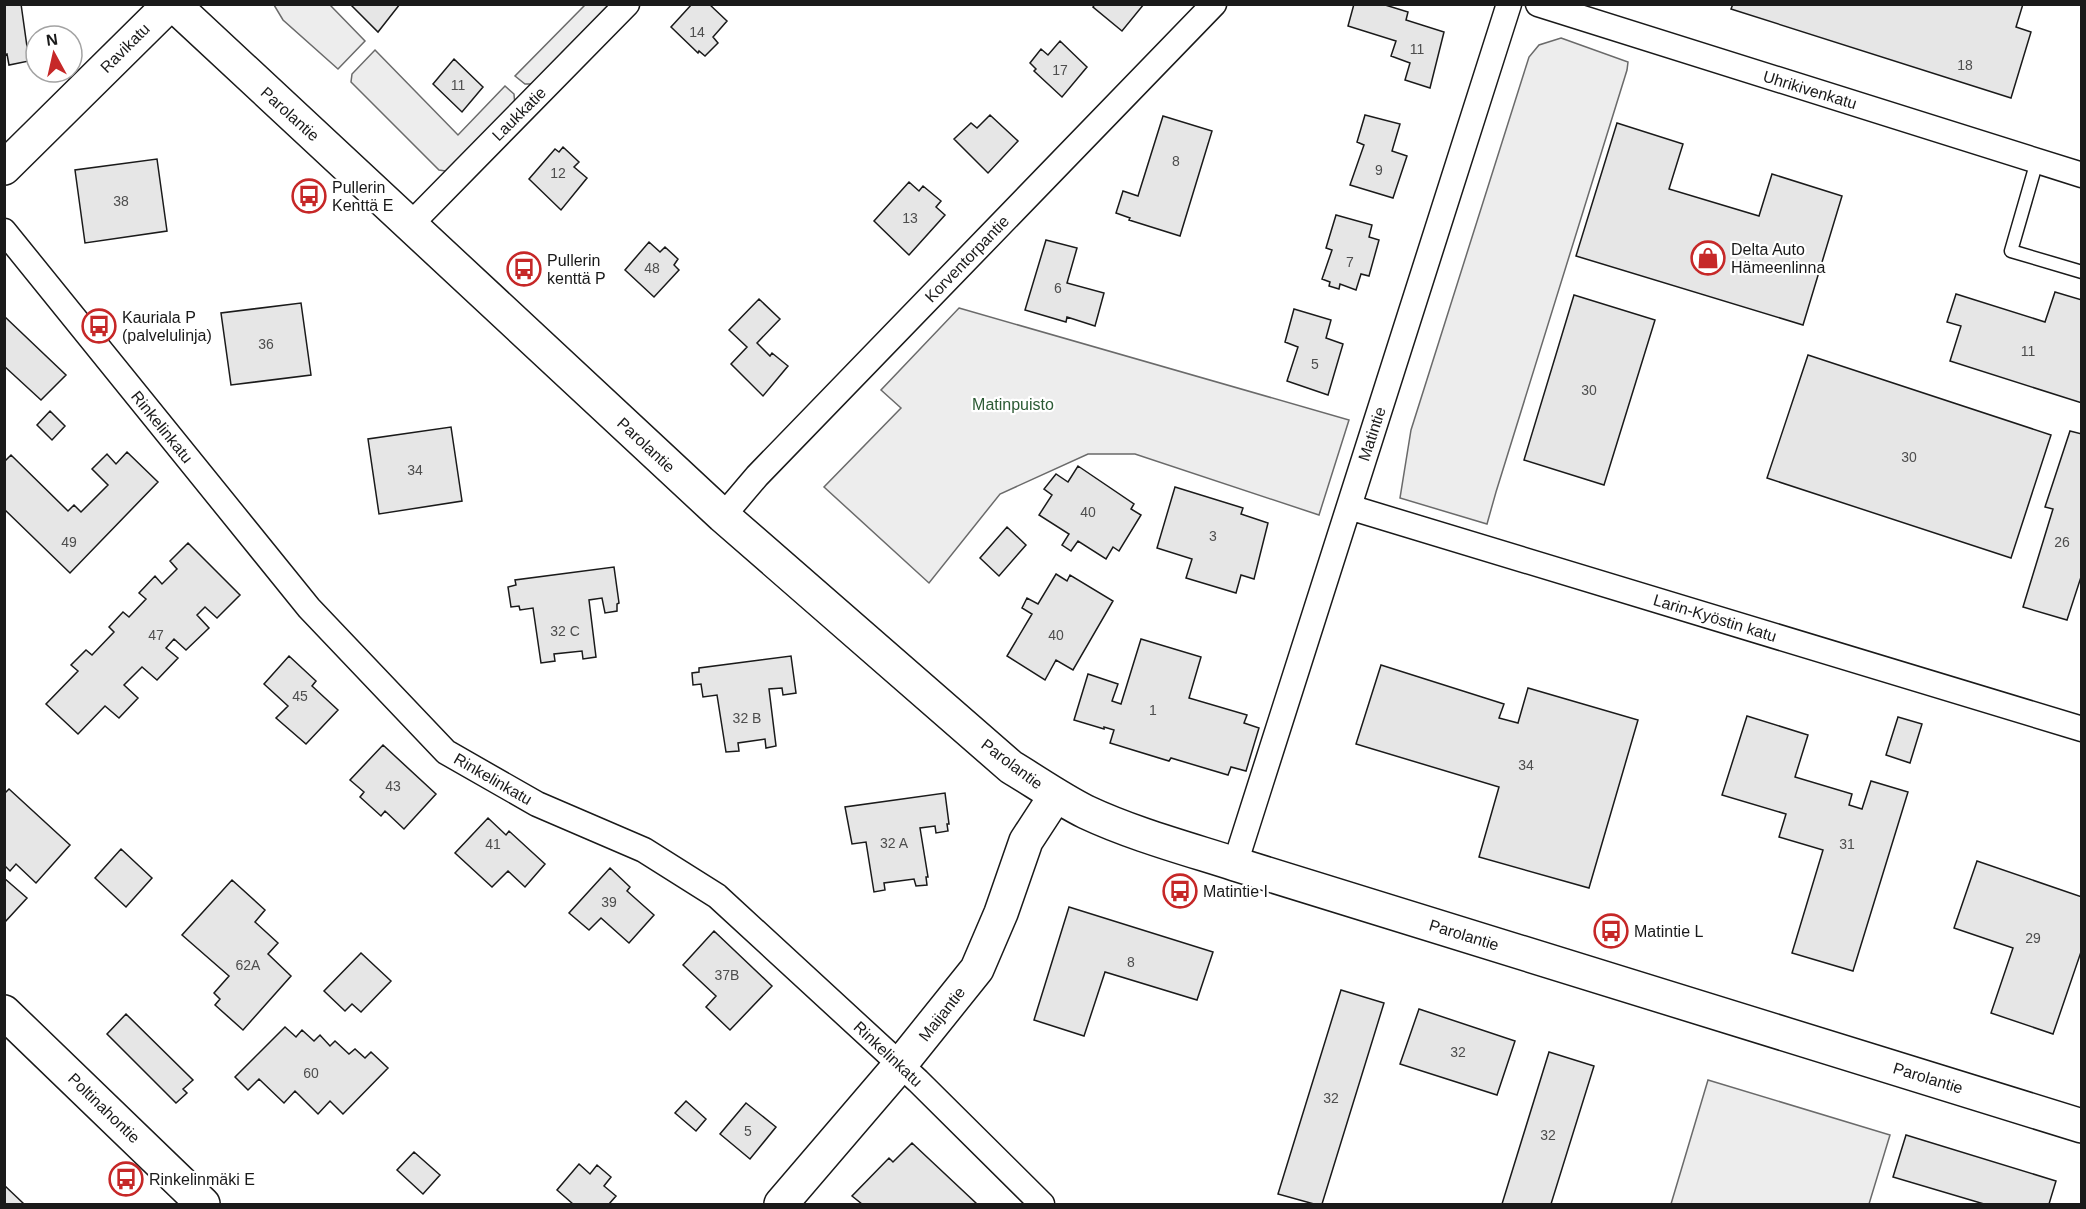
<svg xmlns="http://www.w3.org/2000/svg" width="2086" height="1209" viewBox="0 0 2086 1209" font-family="Helvetica,sans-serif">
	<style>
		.built { fill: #ededed; stroke: #6a6a6a; stroke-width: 1.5 }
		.building { fill: #e6e6e6; stroke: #1a1a1a; stroke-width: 1.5 }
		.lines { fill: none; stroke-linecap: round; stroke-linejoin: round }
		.lane-casing { stroke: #1a1a1a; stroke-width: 15 }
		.street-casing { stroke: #1a1a1a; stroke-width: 27 }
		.secondary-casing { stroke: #1a1a1a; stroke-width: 36 }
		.lane { stroke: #fff; stroke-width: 12 }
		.street { stroke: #fff; stroke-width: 24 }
		.secondary { stroke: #fff; stroke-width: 33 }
		.labels { text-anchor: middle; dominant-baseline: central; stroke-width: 4.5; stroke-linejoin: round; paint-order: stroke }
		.number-label { font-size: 14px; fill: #4d4d4d }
		.street-label { font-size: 16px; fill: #1a1a1a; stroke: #fff }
		.poi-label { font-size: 16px; fill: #1a1a1a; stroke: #fff; text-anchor: start }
		.park-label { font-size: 16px; fill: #2b5a34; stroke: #fff }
	</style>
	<rect width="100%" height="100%" fill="#fff"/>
	<path class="built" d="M274 5H330L365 41 338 69 283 20Z
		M585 5H612L536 84H525L515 76Z
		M1561 38 1628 62 1627 70 1496 492 1487 524 1400 498 1411 430 1529 57 1539 45Z
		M375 50 458 135 505 86 514 94 515 106 452 172 439 170 351 82 352 74Z
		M959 308 1349 420 1319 515 1135 454H1088L1000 494 929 583 824 487 901 408 881 390Z
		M1708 1080 1890 1135 1869 1204H1671Z"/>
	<path class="building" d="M4 4H21L29 61 9 65 7 54 4 55Z
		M350 4H400L378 32Z
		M692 4H709L727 21 713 37 718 43 705 56 699 51 698 53 671 27Z
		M1095 4H1144L1122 31 1093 7Z
		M1354 4H1382L1408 12 1406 20 1444 32 1430 88 1405 80 1410 63 1391 56 1396 41 1348 26Z
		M1733 4H2023L2016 27 2031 32 2011 98 1731 9Z
		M1060 41 1087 67 1062 97 1034 71 1036 69 1030 63 1041 49 1048 55Z
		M454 59 483 87 462 112 433 84Z
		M990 115 1018 141 988 173 954 139 971 123 977 128Z
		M1365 115 1400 124 1392 151 1407 156 1393 198 1350 185 1364 145 1357 142Z
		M1163 116 1212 131 1180 236 1129 220 1130 218 1116 213 1123 191 1138 196Z
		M1617 123 1683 144 1669 189 1759 216 1772 174 1842 196 1803 325 1576 256Z
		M563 147 579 162 574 167 587 178 561 210 529 179 555 149 559 152Z
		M157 159 167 231 85 243 75 170Z
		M909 182 919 191 923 186 941 201 936 207 945 215 909 255 874 221Z
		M1336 215 1372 225 1369 237 1379 240 1369 276 1361 274 1356 290 1340 284 1339 289 1329 286 1330 282 1322 279 1332 250 1326 248Z
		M1046 240 1077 248 1067 283 1104 293 1095 326 1067 317 1066 322 1025 310Z
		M649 242 660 252 665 247 678 259 674 265 679 270 654 297 625 270Z
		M2055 292 2082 300V403L1950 361 1961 326 1947 322 1956 294 2045 322Z
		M1574 295 1655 320 1604 485 1524 460Z
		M759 299 780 319 757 343 770 356 772 353 788 366 763 396 731 364 747 347 729 330Z
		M301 303 311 375 231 385 221 313Z
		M1294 309 1331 320 1326 338 1343 344 1328 395 1287 381 1298 347 1285 342Z
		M4 316 66 375 41 400 4 366Z
		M1808 355 2051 435 2011 558 1767 478Z
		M50 411 65 426 52 440 37 425Z
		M451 427 462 501 379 514 368 439Z
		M2070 431 2082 434V574L2067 620 2023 607 2053 509 2045 507Z
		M127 452 158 482 70 573 4 509V462L11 455 68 511 74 505 81 512 108 485 92 469 107 454 116 464Z
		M1078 466 1134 504 1131 509 1141 515 1119 551 1113 547 1106 559 1078 541 1071 551 1062 545 1069 534 1039 515 1052 495 1044 489 1056 474 1068 482Z
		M1175 487 1243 508 1241 514 1268 523 1254 579 1241 575 1236 593 1186 578 1192 559 1157 548Z
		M1007 527 1026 545 999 576 980 558Z
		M188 543 240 595 217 618 205 607 197 615 209 628 186 650 174 639 166 648 178 658 157 680 142 667 124 685 138 698 119 718 105 706 78 734 46 704 78 671 71 665 86 650 92 655 114 632 109 627 123 612 129 617 146 599 139 593 155 576 162 584 177 569 170 561Z
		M614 567 619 603 617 604V611L605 613 602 598 589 600 596 657 583 659 582 651 554 654 555 661 541 663 533 608 520 610 519 606 511 607 508 587 516 585 515 580Z
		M1056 574 1067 581 1070 575 1113 601 1073 670 1056 660 1045 680 1007 656 1032 614 1022 608 1027 598 1038 604Z
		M1141 639 1201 657 1189 698 1247 715 1244 723 1259 728 1246 771 1231 767 1228 775 1171 758 1169 761 1110 743 1114 730 1104 727V729L1074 720 1088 674 1118 684 1112 701 1121 704Z
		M289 656 316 681 312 686 338 710 306 744 276 718 288 706 264 684Z
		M791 656 796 693 783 695 782 688 769 689 776 746 766 748 765 739 738 743 739 751 726 752 717 695 703 697 701 684 693 685 692 673 699 672V668Z
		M1381 665 1504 704 1499 718 1518 723 1528 688 1638 720 1589 888 1479 857 1499 787 1356 744Z
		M1747 716 1808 735 1795 777 1852 794 1849 805 1862 809 1871 781 1908 792 1853 971 1792 953 1823 850 1779 837 1786 814 1722 795Z
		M1898 717 1922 724 1910 763 1886 755Z
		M383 745 436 794 404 829 385 811 381 816 360 797 364 792 350 780Z
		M9 789 70 845 36 883 16 864 10 871 4 865V794Z
		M945 793 949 824H947L948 831 936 833 935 826 920 828 928 877H926L927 885 916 886 914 879 884 883 885 890 874 892 866 842 852 844 845 807Z
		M488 818 506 835 509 831 545 864 525 887 508 871 492 887 455 853Z
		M121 849 152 878 126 907 95 878Z
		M1977 861 2082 897V949L2053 1034 1991 1013 2013 948 1954 928Z
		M610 868 630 887 627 891 654 915 629 943 601 918 589 930 569 913Z
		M4 878 27 898 4 923Z
		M232 880 265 910 255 922 278 943 268 954 291 976 243 1030 215 1005 220 999 214 993 229 976 182 935Z
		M1069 907 1213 952 1197 1000 1105 972 1084 1036 1034 1020Z
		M714 931 772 986 730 1030 706 1007 716 996 683 965Z
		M361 953 391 981 361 1012 352 1004 345 1011 324 991Z
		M1341 990 1384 1003 1322 1204H1314L1278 1194Z
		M1419 1009 1515 1041 1497 1095 1400 1064Z
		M126 1014 193 1080 183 1089 187 1093 176 1103 107 1034Z
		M285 1027 296 1037 302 1030 314 1041 320 1035 330 1046 335 1041 349 1054 355 1049 365 1058 371 1052 388 1068 343 1114 330 1101 318 1114 295 1091 284 1103 259 1079 248 1090 235 1077Z
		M1549 1052 1594 1066 1551 1204H1502Z
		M686 1101 706 1119 696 1131 675 1113Z
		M746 1103 776 1127 750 1159 720 1134Z
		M1906 1135 2056 1181 2049 1204H1984L1893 1177Z
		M912 1143 977 1204H862L852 1196 889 1158 893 1162Z
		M414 1152 440 1175 423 1194 397 1170Z
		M579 1164 590 1174 597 1165 611 1177 604 1186 616 1196 609 1204H573L557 1190Z
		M4 1185 24 1204H4Z"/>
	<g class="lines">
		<g class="lane-casing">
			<path id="lane" d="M2037 161 2011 251 2082 272"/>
		</g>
		<g class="street-casing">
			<path id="street" d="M1538 4 2082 175
				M411 224 627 4
				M4 231 309 608 446 752 537 804 644 850 717 896 918 1081 1042 1204
				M1349 507 2082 729
				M723 516 757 476 1214 4
				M1235 864 1509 4"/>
		</g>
		<g class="secondary-casing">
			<path id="secondary" d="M173 4 723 516 1011 767C1036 782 1060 799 1086 812 1133 834 1185 848 1235 864L2082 1126
				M4 168 170 4
				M4 1012 203 1204
				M781 1204 900 1065 977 969 1001 913 1026 841 1056 795"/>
		</g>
		<use href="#lane" class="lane"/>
		<use href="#street" class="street"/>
		<use href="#secondary" class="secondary"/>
	</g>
	<defs>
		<g id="bus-ring" transform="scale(1.725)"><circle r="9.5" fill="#fff" stroke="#c62828" stroke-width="1.5"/><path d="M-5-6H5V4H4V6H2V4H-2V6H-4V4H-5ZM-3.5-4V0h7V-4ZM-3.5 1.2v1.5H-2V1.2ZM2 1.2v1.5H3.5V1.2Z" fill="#c62828"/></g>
		<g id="shop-ring" transform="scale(1.725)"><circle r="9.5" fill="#fff" stroke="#c62828" stroke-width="1.5"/><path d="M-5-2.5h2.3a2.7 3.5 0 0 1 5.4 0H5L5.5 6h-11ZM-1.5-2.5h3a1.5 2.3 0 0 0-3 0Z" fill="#c62828"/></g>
	</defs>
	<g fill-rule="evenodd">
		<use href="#bus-ring" x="309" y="196"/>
		<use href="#shop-ring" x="1708" y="258"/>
		<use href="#bus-ring" x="524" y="269"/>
		<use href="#bus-ring" x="99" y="326"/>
		<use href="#bus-ring" x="1180" y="891"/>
		<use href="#bus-ring" x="1611" y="931"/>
		<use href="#bus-ring" x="126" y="1179"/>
	</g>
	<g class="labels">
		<g class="number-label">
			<text x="697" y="32">14</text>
			<text x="1417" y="49">11</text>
			<text x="1965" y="65">18</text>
			<text x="1060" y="70">17</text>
			<text x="458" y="85">11</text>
			<text x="1176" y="161">8</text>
			<text x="1379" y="170">9</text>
			<text x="558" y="173">12</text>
			<text x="121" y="201">38</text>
			<text x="910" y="218">13</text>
			<text x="1350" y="262">7</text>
			<text x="652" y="268">48</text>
			<text x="1058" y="288">6</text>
			<text x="266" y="344">36</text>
			<text x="2028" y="351">11</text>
			<text x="1315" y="364">5</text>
			<text x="1589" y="390">30</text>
			<text x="1909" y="457">30</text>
			<text x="415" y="470">34</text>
			<text x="1088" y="512">40</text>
			<text x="1213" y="536">3</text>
			<text x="69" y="542">49</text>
			<text x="2062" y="542">26</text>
			<text x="565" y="631">32 C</text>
			<text x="156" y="635">47</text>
			<text x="1056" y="635">40</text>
			<text x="300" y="696">45</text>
			<text x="1153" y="710">1</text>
			<text x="747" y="718">32 B</text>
			<text x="1526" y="765">34</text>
			<text x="393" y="786">43</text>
			<text x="894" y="843">32 A</text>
			<text x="493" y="844">41</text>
			<text x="1847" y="844">31</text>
			<text x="609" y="902">39</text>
			<text x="2033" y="938">29</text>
			<text x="1131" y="962">8</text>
			<text x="248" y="965">62A</text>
			<text x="727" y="975">37B</text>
			<text x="1458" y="1052">32</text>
			<text x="311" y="1073">60</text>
			<text x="1331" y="1098">32</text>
			<text x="748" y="1131">5</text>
			<text x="1548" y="1135">32</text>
		</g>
		<g class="street-label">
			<text transform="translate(125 48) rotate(-45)">Ravikatu</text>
			<text transform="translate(1810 90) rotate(17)">Uhrikivenkatu</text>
			<text transform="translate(290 114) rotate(42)">Parolantie</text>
			<text transform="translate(519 114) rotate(-45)">Laukkatie</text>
			<text transform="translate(967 259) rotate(-46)">Korventorpantie</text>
			<text transform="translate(162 427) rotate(51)">Rinkelinkatu</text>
			<text transform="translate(1372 434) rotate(-72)">Matintie</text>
			<text transform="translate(646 445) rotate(43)">Parolantie</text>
			<text transform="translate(1715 618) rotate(17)">Larin-Kyöstin katu</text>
			<text transform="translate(1012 764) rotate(37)">Parolantie</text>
			<text transform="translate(493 779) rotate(30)">Rinkelinkatu</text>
			<text transform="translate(1464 935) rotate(17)">Parolantie</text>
			<text transform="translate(942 1014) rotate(-52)">Maijantie</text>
			<text transform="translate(888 1054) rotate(43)">Rinkelinkatu</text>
			<text transform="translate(1928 1078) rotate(17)">Parolantie</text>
			<text transform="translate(104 1108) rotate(44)">Poltinahontie</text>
		</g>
		<g class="poi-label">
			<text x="332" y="187">Pullerin<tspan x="332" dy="18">Kenttä E</tspan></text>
			<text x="1731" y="249">Delta Auto<tspan x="1731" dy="18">Hämeenlinna</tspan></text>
			<text x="547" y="260">Pullerin<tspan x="547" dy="18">kenttä P</tspan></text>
			<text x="122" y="317">Kauriala P<tspan x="122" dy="18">(palvelulinja)</tspan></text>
			<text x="1203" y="891">Matintie I</text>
			<text x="1634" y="931">Matintie L</text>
			<text x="149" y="1179">Rinkelinmäki E</text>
		</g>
		<g class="park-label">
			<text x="1013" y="404">Matinpuisto</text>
		</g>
	</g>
	<rect width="2086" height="1209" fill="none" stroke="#1a1a1a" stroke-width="12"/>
	<g transform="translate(54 54) rotate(352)"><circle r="28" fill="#ffffff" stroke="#a3a3a3" stroke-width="1.5"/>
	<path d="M0-4.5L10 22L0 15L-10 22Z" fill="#c62828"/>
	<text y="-9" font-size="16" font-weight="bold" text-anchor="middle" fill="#1a1a1a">N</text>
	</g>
</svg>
